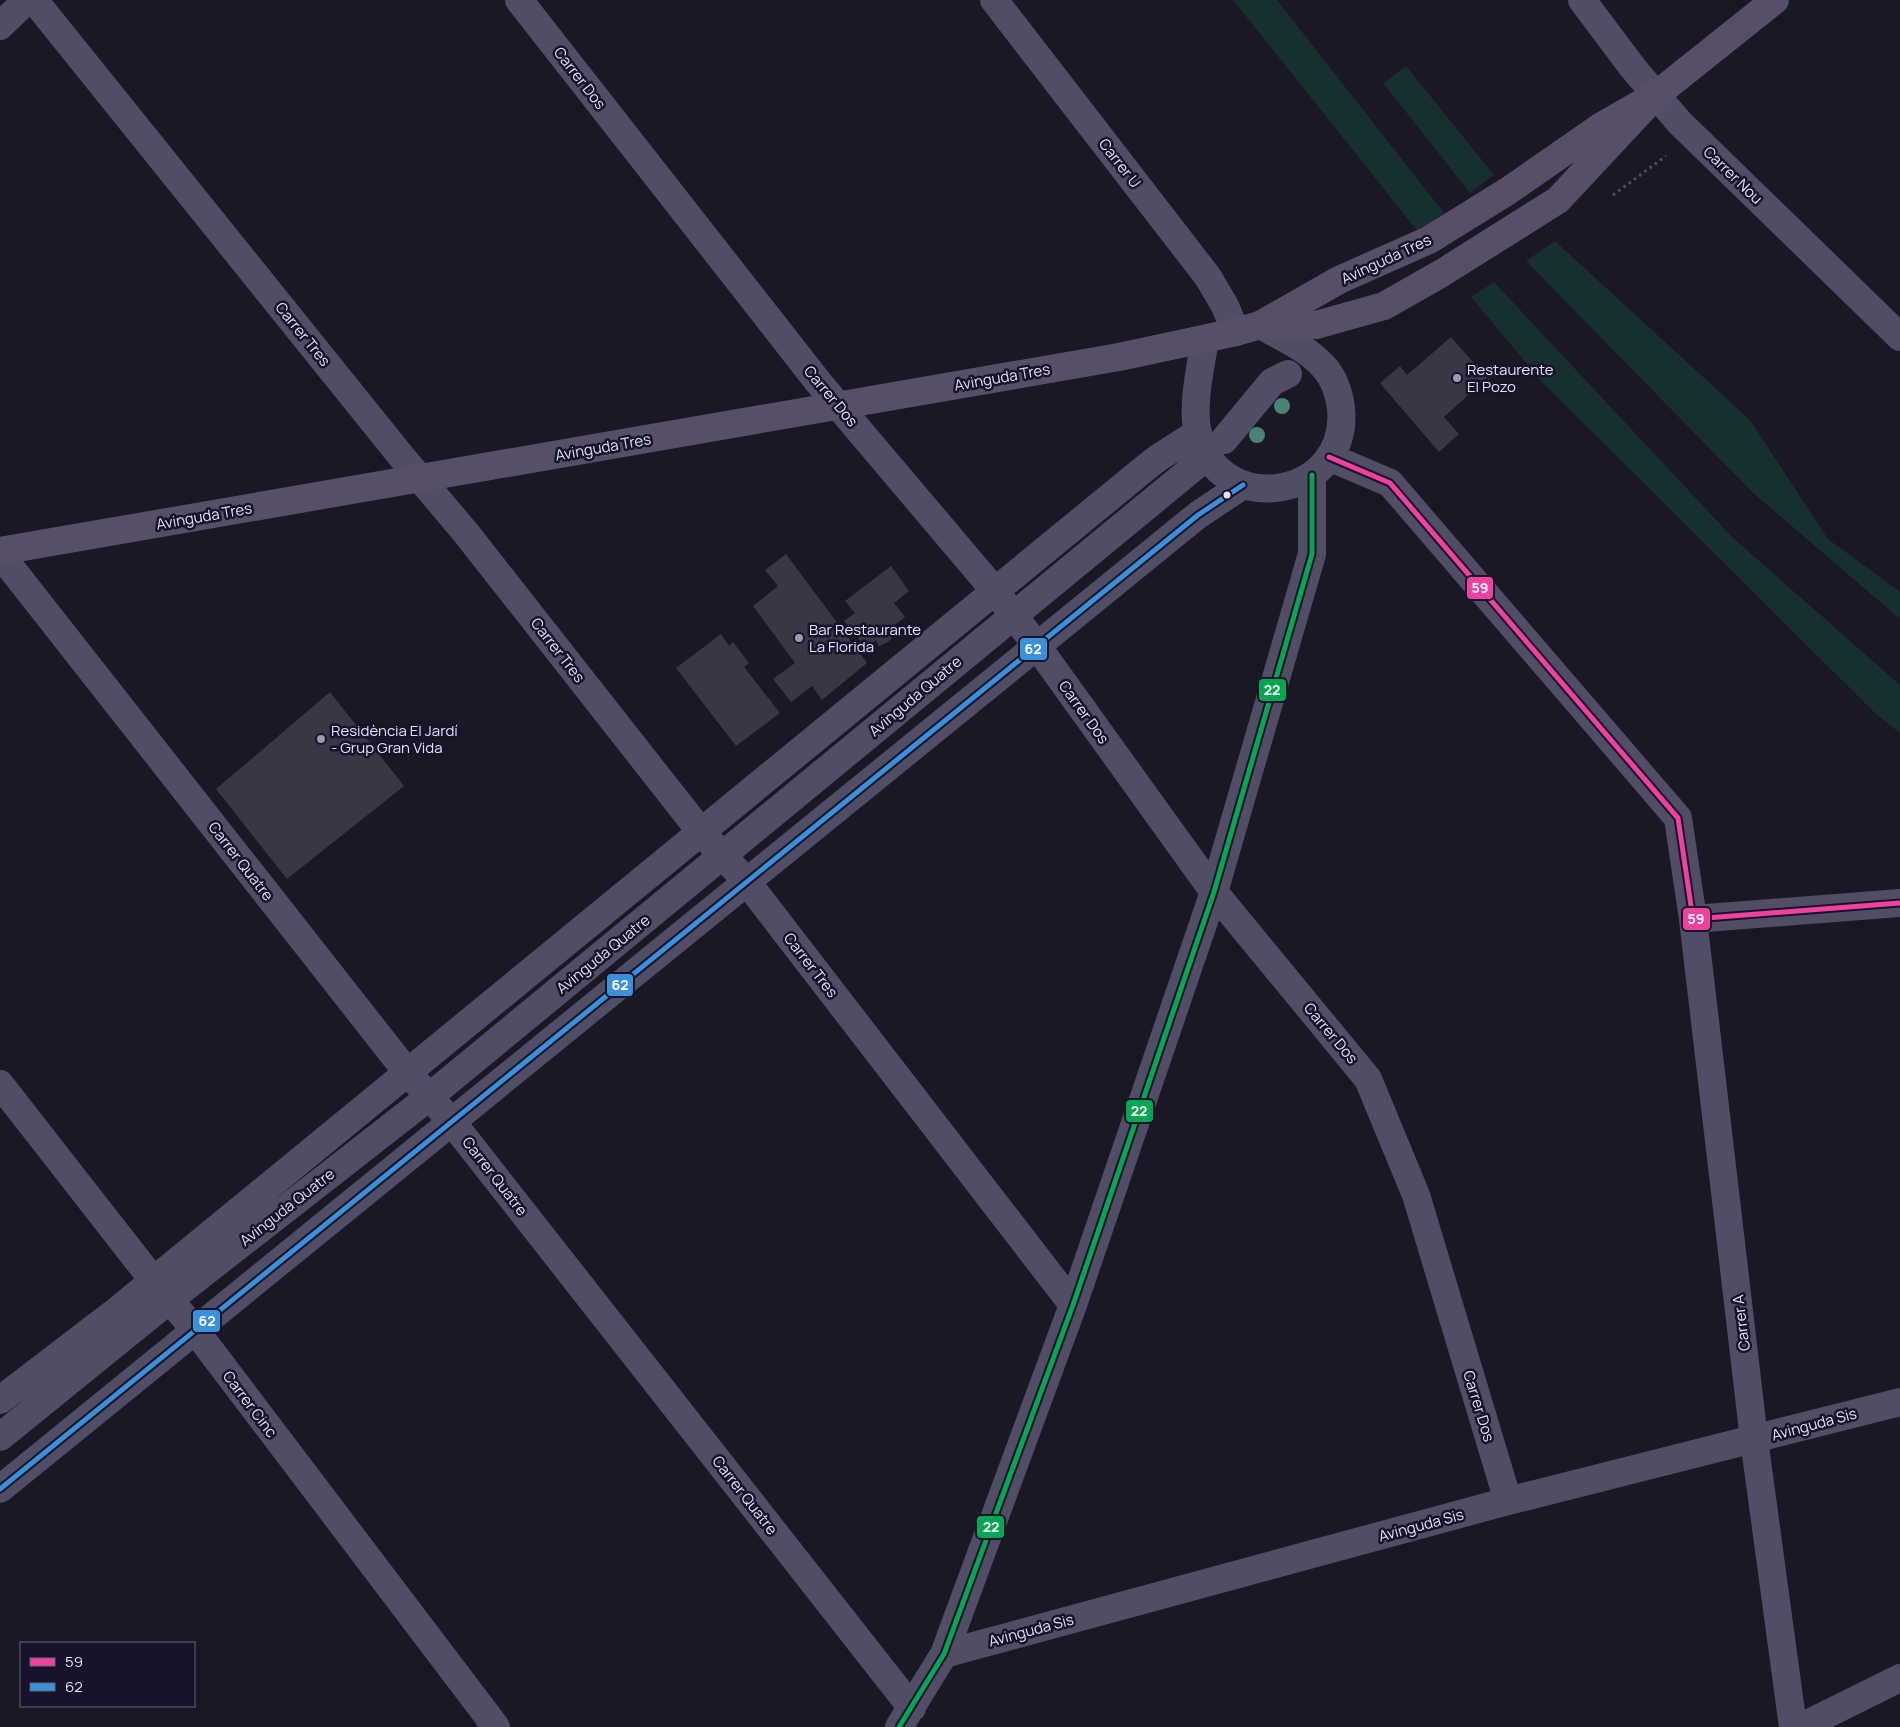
<svg xmlns="http://www.w3.org/2000/svg" width="1900" height="1727" viewBox="0 0 1900 1727" font-family="Manrope,sans-serif">
	<style>
		.green { fill: #172f30 }
		.building { fill: #393745 }
		.lines { fill: none; stroke-linecap: round; stroke-linejoin: round }
		.path { stroke: #4a5461; stroke-width: 3; stroke-dasharray: 2.5 4; stroke-linecap: butt }
		.minor { stroke: #504e64; stroke-width: 28 }
		.major { stroke: #574f68; stroke-width: 28 }
		.bus-1-casing { stroke: #171329; stroke-width: 9 }
		.bus-2-casing { stroke: #171329; stroke-width: 9 }
		.bus-3-casing { stroke: #171329; stroke-width: 9 }
		.bus-1 { stroke: #f240a1; stroke-width: 5 }
		.bus-2 { stroke: #3a90db; stroke-width: 5 }
		.bus-3 { stroke: #00a651; stroke-width: 5 }
		.tree { fill: #488279 }
		.poi-dot { fill: #9c99b0; stroke: #171329; stroke-width: 2 }
		.bus-dot { fill: #e2defc; stroke: #171329; stroke-width: 2 }
		.labels { text-anchor: middle; dominant-baseline: central; stroke-width: 5; stroke-linejoin: round; paint-order: stroke }
		.street-label { font-size: 15px; fill: #e2defc; stroke: #171329 }
		.poi-label { font-size: 15px; fill: #e2defc; stroke: #171329; text-anchor: start }
		.line-badge { stroke: #171329; stroke-width: 2 }
		.badge-label { font-size: 14px; text-anchor: middle; font-weight: bold; fill: #fff }
	</style>
	<rect width="100%" height="100%" fill="#1a1824"/>
	<path class="green" d="M1233 0H1277L1444 213 1419 233Z
		M1406 66 1494 175 1470 193 1383 83Z
		M1555 241 1750 420 1828 539 1900 592V619L1752 492 1526 261Z
		M1494 282 1733 538 1900 685V733L1877 715 1543 383 1471 297Z"/>
	<path class="building" d="M1451 337 1487 378 1444 417 1459 434 1439 452 1380 383 1400 366 1407 375Z
		M786 554 867 663 822 700 812 686 791 702 773 679 795 663 753 606 778 586 765 570Z
		M891 566 909 591 894 603 905 617 891 628 896 634 888 642 879 646 876 640 866 648 844 621 855 613 845 601Z
		M721 634 729 646 733 642 749 663 744 667 780 713 736 746 676 668Z
		M330 692 404 786 287 879 216 789Z"/>
	<g class="lines">
		<path class="path" d="M1613 195 1666 156"/>
		<path class="minor" d="M34 0 401 456 466 533 701 832 747 882 1073 1305
			M519 0 819 383 995 591 1037 646 1214 892 1368 1079 1416 1195 1508 1501
			M994 0 1208 277 1225 306 1236 332
			M1582 0 1633 68 1679 122 1900 337
			M0 26 27 0
			M1205 339C1201 365 1191 408 1198 433 1220 521 1350 498 1341 408 1339 393 1334 378 1324 367 1307 348 1282 337 1260 325
			M1224 440 1272 382 1288 374
			M1329 457 1390 483 1678 818 1693 919 1900 903
			M0 554 407 1072 452 1122 912 1708
			M1693 919 1754 1439 1793 1727
			M0 1084 153 1280 195 1330 496 1727
			M0 1400 114 1313 1144 469 1158 458 1197 433
			M0 1437 169 1300 429 1097 1199 463
			M0 1489 1198 515 1243 485
			M944 1654 1508 1501 1900 1402
			M899 1727 944 1654 1073 1305 1214 892 1312 554V475
			M1801 1727 1900 1678"/>
		<path class="major" d="M1262 325H1316L1384 306 1442 273 1558 200 1656 95 1775 0
			M0 551 1119 357 1236 332 1260 325 1339 280 1429 240 1508 191 1600 127 1656 95"/>
		<g class="bus-1-casing">
			<path id="bus-1" d="M1329 457 1390 483 1678 818 1693 919 1900 903"/>
		</g>
		<g class="bus-2-casing">
			<path id="bus-2" d="M0 1489 1198 515 1243 485"/>
		</g>
		<g class="bus-3-casing">
			<path id="bus-3" d="M899 1727 944 1654 1073 1305 1214 892 1312 554V475"/>
		</g>
		<use href="#bus-1" class="bus-1"/>
		<use href="#bus-2" class="bus-2"/>
		<use href="#bus-3" class="bus-3"/>
	</g>
	<g class="tree">
		<circle cx="1282" cy="406" r="8"/>
		<circle cx="1257" cy="435" r="8"/>
	</g>
	<g class="poi-dot">
		<circle cx="1457" cy="378" r="5"/>
		<circle cx="799" cy="638" r="5"/>
		<circle cx="321" cy="739" r="5"/>
	</g>
	<circle class="bus-dot" cx="1227" cy="495" r="4.5"/>
	<g class="labels">
		<g class="street-label">
			<text transform="translate(580 78) rotate(52)">Carrer Dos</text>
			<text transform="translate(1120 163) rotate(52)">Carrer U</text>
			<text transform="translate(1733 175) rotate(44)">Carrer Nou</text>
			<text transform="translate(1386 259) rotate(-25)">Avinguda Tres</text>
			<text transform="translate(303 334) rotate(51)">Carrer Tres</text>
			<text transform="translate(1002 377) rotate(-10)">Avinguda Tres</text>
			<text transform="translate(831 396) rotate(50)">Carrer Dos</text>
			<text transform="translate(603 447) rotate(-10)">Avinguda Tres</text>
			<text transform="translate(204 516) rotate(-10)">Avinguda Tres</text>
			<text transform="translate(558 650) rotate(52)">Carrer Tres</text>
			<text transform="translate(915 696) rotate(-40)">Avinguda Quatre</text>
			<text transform="translate(1084 712) rotate(54)">Carrer Dos</text>
			<text transform="translate(241 861) rotate(52)">Carrer Quatre</text>
			<text transform="translate(603 954) rotate(-39)">Avinguda Quatre</text>
			<text transform="translate(811 965) rotate(52)">Carrer Tres</text>
			<text transform="translate(1331 1033) rotate(50)">Carrer Dos</text>
			<text transform="translate(495 1176) rotate(52)">Carrer Quatre</text>
			<text transform="translate(287 1207) rotate(-38)">Avinguda Quatre</text>
			<text transform="translate(1741 1323) rotate(-97)">Carrer A</text>
			<text transform="translate(250 1404) rotate(53)">Carrer Cinc</text>
			<text transform="translate(1479 1406) rotate(73)">Carrer Dos</text>
			<text transform="translate(1814 1424) rotate(-15)">Avinguda Sis</text>
			<text transform="translate(745 1495) rotate(52)">Carrer Quatre</text>
			<text transform="translate(1421 1525) rotate(-15)">Avinguda Sis</text>
			<text transform="translate(1031 1630) rotate(-15)">Avinguda Sis</text>
		</g>
		<g class="poi-label">
			<text x="1467" y="369">Restaurente<tspan x="1467" dy="17">El Pozo</tspan></text>
			<text x="809" y="629">Bar Restaurante<tspan x="809" dy="17">La Florida</tspan></text>
			<text x="331" y="730">Residència El Jardí<tspan x="331" dy="17">- Grup Gran Vida</tspan></text>
		</g>
	</g>
	<g class="line-badge">
		<rect x="1466" y="576" width="28" height="24" rx="5" fill="#f240a1"/>
		<rect x="1019" y="637" width="29" height="24" rx="5" fill="#3a90db"/>
		<rect x="1258" y="678" width="29" height="24" rx="5" fill="#00a651"/>
		<rect x="1682" y="907" width="29" height="24" rx="5" fill="#f240a1"/>
		<rect x="606" y="973" width="28" height="24" rx="5" fill="#3a90db"/>
		<rect x="1125" y="1099" width="29" height="24" rx="5" fill="#00a651"/>
		<rect x="192" y="1309" width="29" height="24" rx="5" fill="#3a90db"/>
		<rect x="976" y="1515" width="29" height="24" rx="5" fill="#00a651"/>
	</g>
	<g class="badge-label">
		<text x="1480" y="593">59</text>
		<text x="1033" y="654">62</text>
		<text x="1272" y="695">22</text>
		<text x="1696" y="924">59</text>
		<text x="620" y="990">62</text>
		<text x="1139" y="1116">22</text>
		<text x="207" y="1326">62</text>
		<text x="991" y="1532">22</text>
	</g>
	<rect x="20" y="1642" width="175" height="65" fill="#171329" stroke="#68647d"/>
	<rect x="30" y="1658" width="25" height="8" fill="#f240a1" stroke="#68647d"/>
	<text x="65" y="1667" font-size="15" fill="#e2defc">59</text>
	<rect x="30" y="1683" width="25" height="8" fill="#3a90db" stroke="#68647d"/>
	<text x="65" y="1692" font-size="15" fill="#e2defc">62</text>
</svg>
